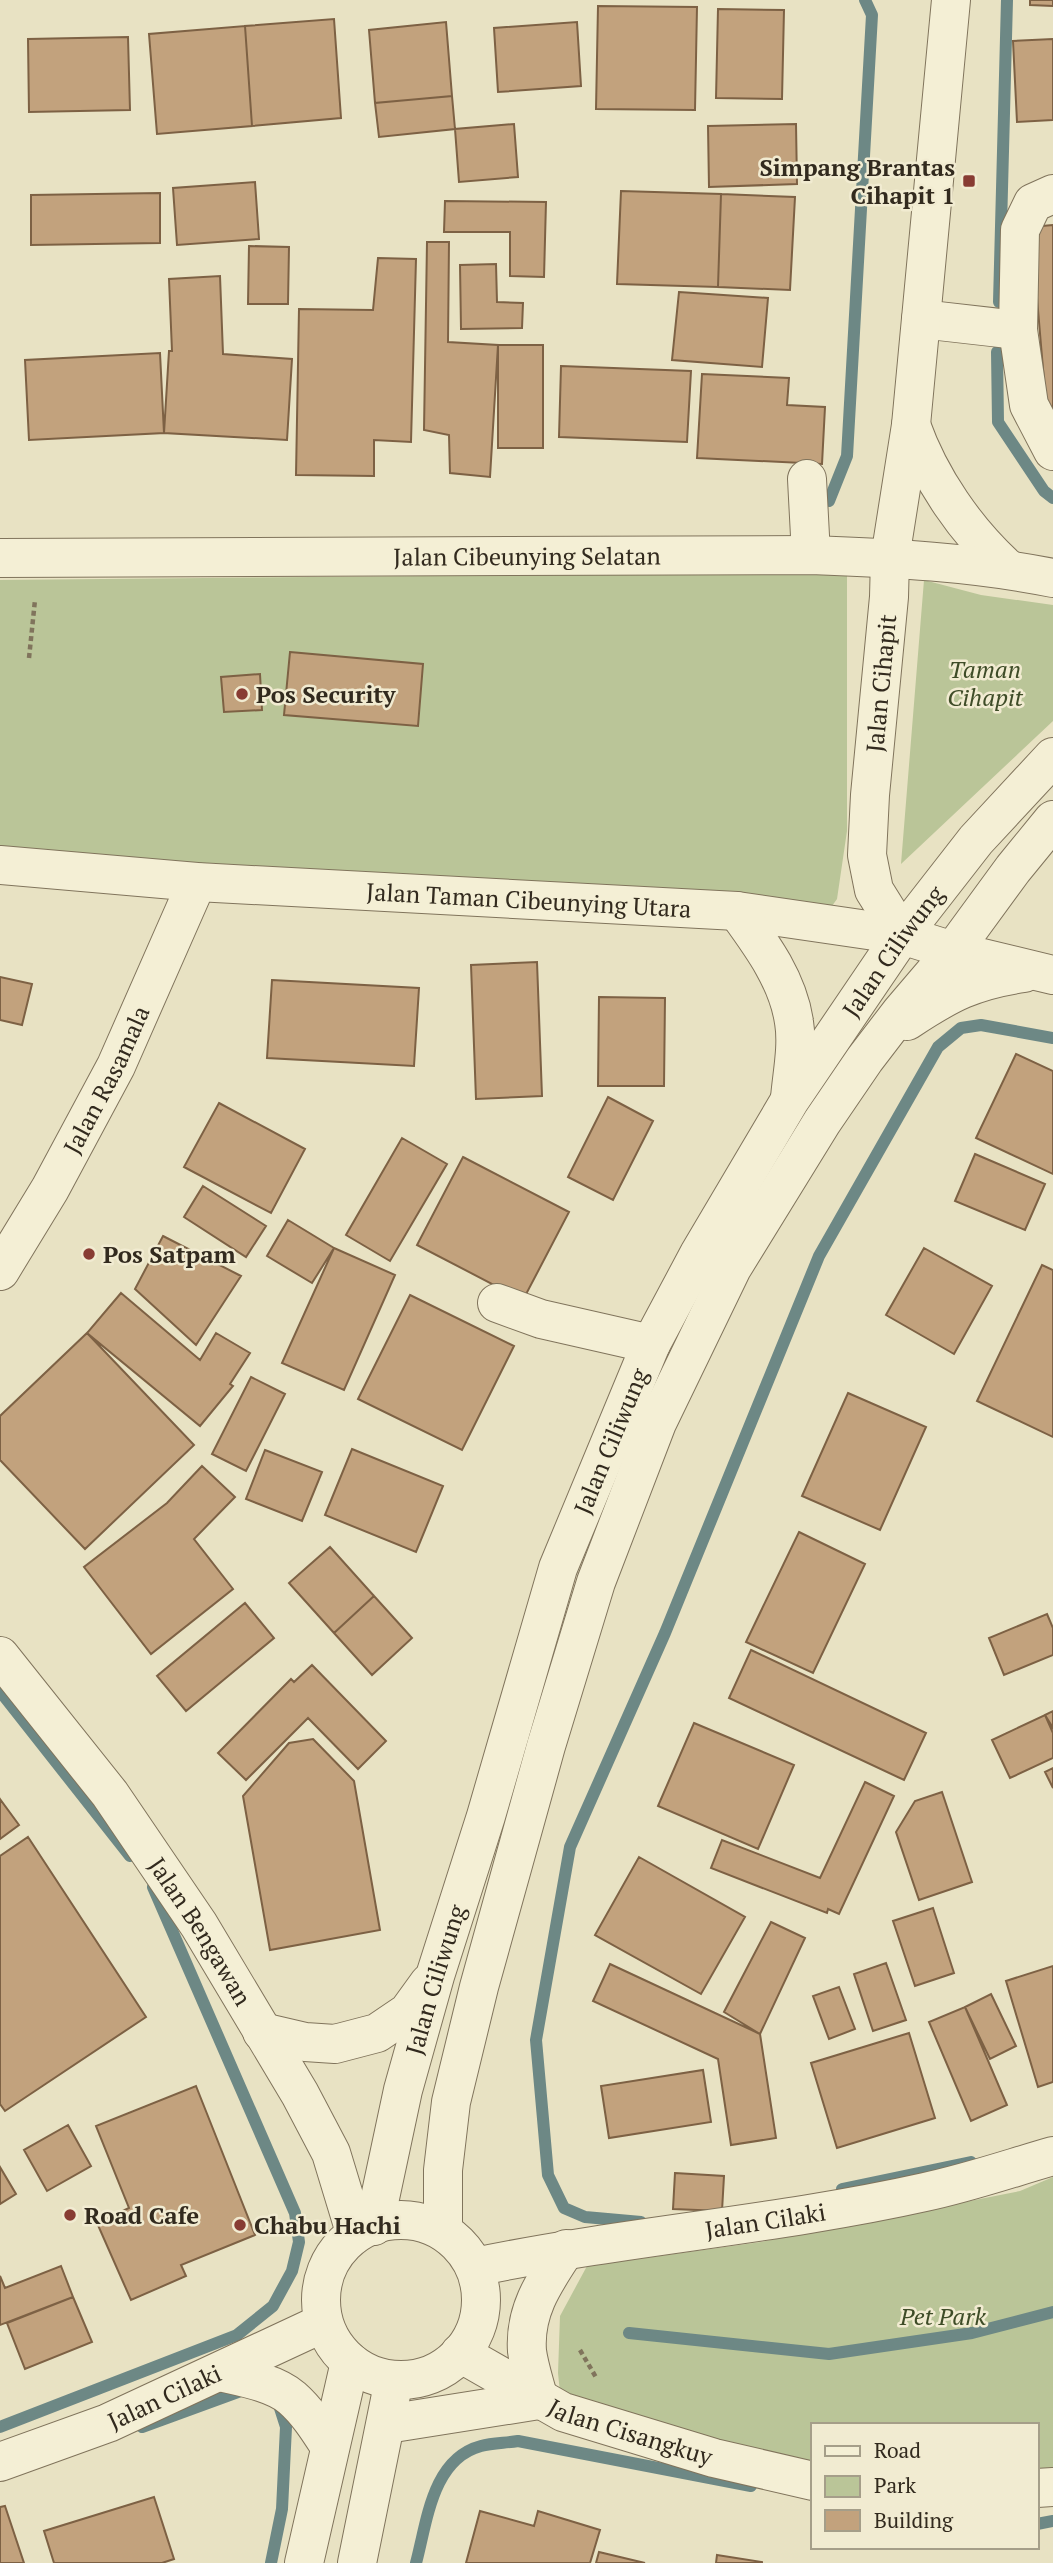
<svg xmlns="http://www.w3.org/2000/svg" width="1053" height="2563" viewBox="0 0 1053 2563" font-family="'PT Serif',serif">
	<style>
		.green { fill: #bac598 }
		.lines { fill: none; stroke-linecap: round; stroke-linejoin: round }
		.stream { stroke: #6d8885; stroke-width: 12 }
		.building { fill: #c2a27d; stroke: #7d6144; stroke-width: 2 }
		.minor-casing { stroke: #80745c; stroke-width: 40 }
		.path { stroke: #80745c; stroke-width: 4.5; stroke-dasharray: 5 3.5; stroke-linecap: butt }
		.minor { stroke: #f4efd5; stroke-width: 38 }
		.poi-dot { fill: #883c33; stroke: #f1ebd1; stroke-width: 2.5 }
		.labels { text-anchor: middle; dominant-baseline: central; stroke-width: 5; stroke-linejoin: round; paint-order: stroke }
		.poi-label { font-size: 24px; font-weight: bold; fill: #322a1e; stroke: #f1ebd1; text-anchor: start }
		.street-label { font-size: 24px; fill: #322a1e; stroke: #f1ebd1 }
		.park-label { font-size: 24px; font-style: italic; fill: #3e4c27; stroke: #f1ebd1 }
	</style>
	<rect width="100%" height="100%" fill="#e8e2c3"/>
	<path class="green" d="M847 572V831L837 899 822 920 0 853V580Z
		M924 580 981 595 1053 605V721L901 864Z
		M1053 2177V2488L1037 2490V2425H813V2471L561 2402 558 2373 560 2316 587 2266 761 2242 1020 2191Z"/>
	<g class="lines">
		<path class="stream" d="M999 302 1007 0
			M997 352 998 422 1044 491 1053 498
			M829 501 847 456 872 15 865 0
			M0 1691 130 1856
			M842 2189 971 2162
			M641 2222 585 2217 564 2208 548 2175 536 2040 570 1847 665 1633 819 1256 938 1047 961 1028 981 1025 1053 1038
			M629 2333 829 2354 972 2333 1053 2312
			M0 2427 237 2335 273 2306 292 2271 299 2242 295 2213 153 1887
			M142 2427 246 2389
			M1037 2524 1053 2521
			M271 2563 282 2509 286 2427 278 2402
			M416 2563C427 2522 432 2459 481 2446 492 2443 506 2443 518 2441L751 2486"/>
	</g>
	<path class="building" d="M1030 0H1053V6L1030 5Z
		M598 6 697 7 695 110 596 109Z
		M718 9 784 10 782 99 716 98Z
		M334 19 341 118 252 126 245 26Z
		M446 22 452 96 375 103 369 30Z
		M577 22 581 86 498 92 494 28Z
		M245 26 252 126 157 134 149 34Z
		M128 37 130 110 29 112 28 39Z
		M1053 39V120L1017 122 1013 41Z
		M452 96 455 129 379 137 375 103Z
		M514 124 518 177 459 182 455 129Z
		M796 124 797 184 709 187 708 126Z
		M255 182 259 239 177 245 173 188Z
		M621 191 721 194 718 287 617 284Z
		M160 193V243L31 245V195Z
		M721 194 795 197 790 290 718 287Z
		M445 201 546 202 544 277 510 276V232H444Z
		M1053 225V427L1048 428 1031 227Z
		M427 242H449L448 342 498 345 490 477 450 473 449 435 424 430Z
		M249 246 289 247 288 304H248Z
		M378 258 416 259 411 442 374 440V476L296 475 299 309 373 310Z
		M496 264 497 302 523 303 522 328 461 329 460 265Z
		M220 276 223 354 292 359 287 440 164 433 169 351H172L169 279Z
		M679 292 768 298 762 367 672 360Z
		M498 345H543V448H498Z
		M160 353 164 433 29 440 25 360Z
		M561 366 691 371 687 442 559 437Z
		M702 374 789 378 787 405 825 407 822 464 697 458Z
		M290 652 423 664 418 726 284 715Z
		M260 674 262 710 224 712 221 677Z
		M537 962 542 1096 476 1099 471 965Z
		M0 977 32 984 22 1025 0 1020Z
		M272 980 419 988 414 1066 267 1058Z
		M599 997 665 998 664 1086H598Z
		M1016 1054 1053 1071V1174L976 1138Z
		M608 1097 653 1121 613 1200 568 1177Z
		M219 1103 305 1149 271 1213 184 1167Z
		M402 1138 447 1164 390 1261 346 1235Z
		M975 1154 1045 1184 1025 1230 955 1201Z
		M463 1157 569 1212 523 1300 417 1245Z
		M203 1186 266 1226 246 1257 184 1217Z
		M288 1220 334 1248 312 1283 267 1256Z
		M163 1236 241 1276 196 1345 135 1289Z
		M334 1248 395 1275 344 1390 282 1363Z
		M924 1248 992 1286 954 1354 886 1315Z
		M1042 1265 1053 1270V1437L977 1401Z
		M121 1293 200 1360 216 1333 250 1353 230 1384 233 1386 200 1426 87 1333Z
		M410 1295 514 1346 462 1450 358 1399Z
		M87 1333 194 1445 85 1549 0 1460V1416Z
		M251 1377 285 1394 246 1471 212 1454Z
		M848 1393 926 1427 880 1530 802 1496Z
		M352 1449 443 1486 416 1552 325 1515Z
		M265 1450 322 1472 302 1521 246 1499Z
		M202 1466 235 1497 194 1539 233 1589 151 1654 84 1567 167 1503Z
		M799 1532 865 1564 813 1673 746 1642Z
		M330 1547 374 1596 334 1633 289 1583Z
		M374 1596 412 1638 372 1675 334 1633Z
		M245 1603 274 1638 186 1711 157 1676Z
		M1047 1614 1053 1628V1655L1004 1675 989 1638Z
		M751 1650 926 1733 904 1780 729 1698Z
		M312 1665 386 1741 358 1769 308 1718 246 1780 218 1753 291 1679 294 1682Z
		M1053 1711V1728L1045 1715Z
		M1045 1715 1053 1733V1758L1010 1778 992 1740Z
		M694 1723 794 1765 758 1849 658 1806Z
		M313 1739 354 1781 380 1930 270 1950 243 1796 289 1743Z
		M1053 1768V1788L1045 1772Z
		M865 1782 894 1796 839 1914 828 1909 827 1913 711 1868 722 1840 820 1878Z
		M942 1792 972 1882 919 1900 896 1832 915 1801Z
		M0 1799 19 1825 0 1839Z
		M28 1837 146 2017 5 2111 0 2104V1856Z
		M639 1857 745 1917 701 1994 595 1935Z
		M933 1908 954 1973 915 1986 893 1921Z
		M771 1922 805 1938 760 2034 724 2012Z
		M886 1963 906 2020 873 2031 854 1974Z
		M610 1964 760 2034 776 2138 731 2145 718 2059 593 2001Z
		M1053 1966V2082L1038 2087 1006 1981Z
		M839 1987 855 2029 829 2039 813 1996Z
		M991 1994 1016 2046 990 2059 965 2007Z
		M965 2007 1007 2105 971 2121 929 2022Z
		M909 2033 935 2118 837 2148 811 2063Z
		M703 2070 711 2122 609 2138 601 2086Z
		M196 2086 255 2235 181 2265 186 2276 131 2300 97 2223 129 2208 96 2126Z
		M68 2125 91 2166 47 2191 24 2150Z
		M0 2167 16 2194 0 2204Z
		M0 2167 16 2194 0 2204Z
		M675 2173 724 2176 722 2211 673 2209Z
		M61 2266 73 2297 0 2325V2276L5 2288Z
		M73 2297 92 2342 25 2369 7 2323Z
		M154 2497 174 2559 162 2563H54L44 2531Z
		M5 2506 24 2563H0V2507Z
		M480 2511 534 2526 538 2511 600 2530 590 2563H466Z
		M599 2552 645 2563H596Z
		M717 2555 762 2562V2563H716Z"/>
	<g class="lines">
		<g class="minor-casing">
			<g id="minor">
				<path d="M1053 194 1033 203 1020 230 1018 330 1029 405 1053 451"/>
				<path d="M921 319 1018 330"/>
				<path d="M911 425C930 479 966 531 1008 569"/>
				<path d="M807 479 811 555"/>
				<path id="s1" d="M0 558 811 555C892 558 973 562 1053 578"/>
				<path id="s2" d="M0 865 197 882 737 911 902 935 953 951 1053 975"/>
				<path d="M737 911C761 944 788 980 794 1022 798 1046 792 1074 790 1098"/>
				<path id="s3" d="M902 935 874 890 867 855 870 795 889 597 890 558 911 425 951 0"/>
				<path d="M907 1021C949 993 974 980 1024 973"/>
				<path id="s4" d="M0 1271 50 1189 116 1066 197 882"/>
				<path d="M497 1303 541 1319 651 1344"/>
				<path id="s5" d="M0 1656 110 1794 199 1925 300 2094 331 2153 355 2232"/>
				<path d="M262 2032 305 2042 335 2044 377 2033 408 2012 429 1983"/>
				<circle cx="401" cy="2300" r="80"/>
				<path id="s6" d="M374 2226 403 2090 435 1976 486 1816 558 1568 651 1344 699 1254 790 1100 902 935 976 840 1053 757"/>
				<path d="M443 2231V2170L451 2102 479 1987 546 1746 596 1582 657 1423 732 1268 822 1122 865 1059 901 1012 953 951 1013 869 1053 820"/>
				<path id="s7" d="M475 2267C624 2236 777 2225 925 2192 968 2183 1011 2168 1053 2156"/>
				<path id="s8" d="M460 2353 563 2412 714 2458 813 2481"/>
				<path d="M220 2372C242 2377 275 2383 292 2398 308 2412 319 2430 330 2447"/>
				<path d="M539 2400C535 2384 529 2367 527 2351 524 2310 545 2281 566 2249"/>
				<path d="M387 2424 539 2400"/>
				<path id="s9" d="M0 2462 108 2423 323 2323"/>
				<path d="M1037 2488 1053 2487"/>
				<path d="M304 2563 350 2362"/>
				<path d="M357 2563 394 2380"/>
			</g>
		</g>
		<path class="path" d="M29 658 35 600
			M580 2350 597 2379"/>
		<use href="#minor" class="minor"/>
	</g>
	<g class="poi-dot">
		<rect x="962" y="174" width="14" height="14" rx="3.5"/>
		<circle cx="242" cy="694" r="7"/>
		<circle cx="89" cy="1254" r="7"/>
		<circle cx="70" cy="2215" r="7"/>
		<circle cx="240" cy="2225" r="7"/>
	</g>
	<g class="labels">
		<g class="poi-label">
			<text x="955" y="167" text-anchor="end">Simpang Brantas<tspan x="955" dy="28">Cihapit 1</tspan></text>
			<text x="256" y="694">Pos Security</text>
			<text x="103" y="1254">Pos Satpam</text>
			<text x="84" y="2215">Road Cafe</text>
			<text x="254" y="2225">Chabu Hachi</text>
		</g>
		<g class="street-label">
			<text stroke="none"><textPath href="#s1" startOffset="527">Jalan Cibeunying Selatan</textPath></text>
			<text stroke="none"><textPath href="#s3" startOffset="261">Jalan Cihapit</textPath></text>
			<text stroke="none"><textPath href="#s2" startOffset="530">Jalan Taman Cibeunying Utara</textPath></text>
			<text stroke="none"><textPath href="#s6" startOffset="1388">Jalan Ciliwung</textPath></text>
			<text stroke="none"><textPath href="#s4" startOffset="219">Jalan Rasamala</textPath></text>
			<text stroke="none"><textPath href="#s6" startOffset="821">Jalan Ciliwung</textPath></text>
			<text stroke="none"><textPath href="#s5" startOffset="341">Jalan Bengawan</textPath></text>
			<text stroke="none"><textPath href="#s6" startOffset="254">Jalan Ciliwung</textPath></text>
			<text stroke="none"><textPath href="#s7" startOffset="294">Jalan Cilaki</textPath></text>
			<text stroke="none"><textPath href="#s9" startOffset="177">Jalan Cilaki</textPath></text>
			<text stroke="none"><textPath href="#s8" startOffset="189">Jalan Cisangkuy</textPath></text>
		</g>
		<g class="park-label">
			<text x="985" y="669">Taman<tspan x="985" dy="28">Cihapit</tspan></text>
			<text x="943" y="2316">Pet Park</text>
		</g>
	</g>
	<rect x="811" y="2423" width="228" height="126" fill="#f1ebd1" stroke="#a59e89" stroke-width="2"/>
	<rect x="825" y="2446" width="35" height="10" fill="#f4efd5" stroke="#a59e89" stroke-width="2"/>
	<text x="874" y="2458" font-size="21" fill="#322a1e">Road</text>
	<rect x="825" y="2476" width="35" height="21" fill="#bac598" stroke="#a59e89" stroke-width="2"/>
	<text x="874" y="2493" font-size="21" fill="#322a1e">Park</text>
	<rect x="825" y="2510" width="35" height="21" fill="#c2a27d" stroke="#a59e89" stroke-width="2"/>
	<text x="874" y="2528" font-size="21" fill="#322a1e">Building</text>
</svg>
